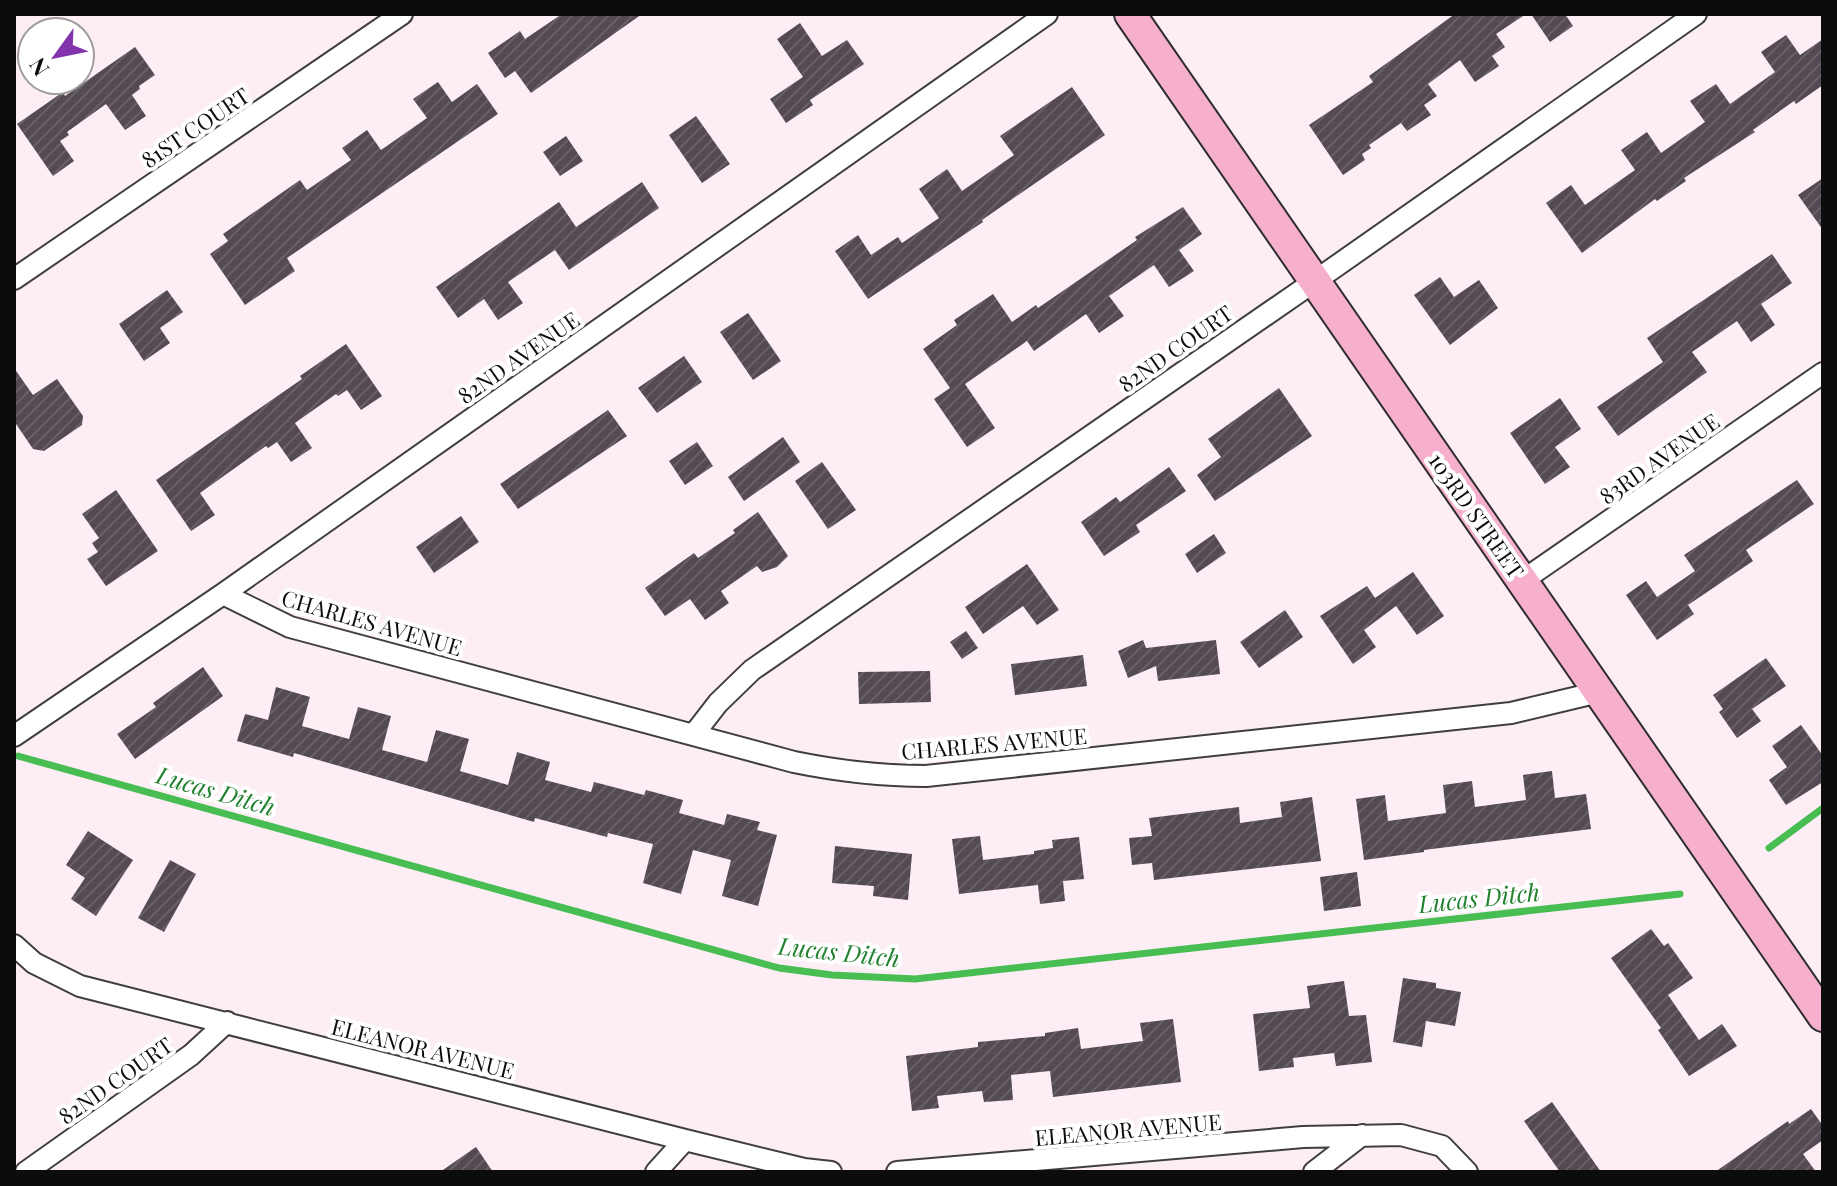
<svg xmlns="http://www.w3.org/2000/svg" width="1837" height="1186" viewBox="0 0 1837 1186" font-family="'Playfair Display',serif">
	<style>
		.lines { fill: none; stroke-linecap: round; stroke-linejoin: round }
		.stream { stroke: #47bd52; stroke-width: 7 }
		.building { fill: url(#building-hatch) }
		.street-casing { stroke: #3f3f3f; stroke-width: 24 }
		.secondary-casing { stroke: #2e2e2e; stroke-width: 34 }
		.street { stroke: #fff; stroke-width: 20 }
		.secondary { stroke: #f6b0cd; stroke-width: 30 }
		.labels { text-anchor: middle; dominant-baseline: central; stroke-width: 8; stroke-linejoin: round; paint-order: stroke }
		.street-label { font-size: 22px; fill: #0c0c0c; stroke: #fff }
		.water-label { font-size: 24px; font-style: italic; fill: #22822f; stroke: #fff }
	</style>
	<defs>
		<pattern id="building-hatch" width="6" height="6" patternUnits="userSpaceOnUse" patternTransform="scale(2)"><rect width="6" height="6" fill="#544a53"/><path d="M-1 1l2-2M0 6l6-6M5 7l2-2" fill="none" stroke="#686067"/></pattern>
	</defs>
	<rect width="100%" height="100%" fill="#fdeef5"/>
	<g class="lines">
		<path class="stream" d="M18 756 779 968 832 975 915 979 1680 894
			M1769 848 1823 808"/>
	</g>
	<path class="building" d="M562 14H642L531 93 515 71 505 78 488 53 520 31 525 39Z
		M1455 14H1526L1496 34 1505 47 1492 56 1499 66 1475 82 1460 60 1428 84 1437 96 1424 105 1431 115 1407 131 1401 123 1369 145 1371 148 1362 154 1365 160 1343 175 1309 125 1373 82 1369 76Z
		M1531 14H1565L1573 26 1550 42Z
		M800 23 822 56 847 40 864 64 810 100 813 105 786 123 770 99 803 77 777 39Z
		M1786 35 1800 55 1823 39V85L1796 104 1794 101 1753 130 1755 132 1684 178 1686 181 1657 201 1655 199 1582 253 1546 203 1571 185 1585 205 1635 170 1621 150 1647 132 1661 153 1705 122 1690 101 1716 84 1730 104 1775 72 1761 52Z
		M135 47 155 75 139 86 140 89 132 95 146 116 125 130 106 104 67 132 69 135 60 141 74 161 53 176 17 124 63 92 65 96Z
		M438 82 452 102 477 84 498 114 287 258 295 271 245 305 210 254 228 241 223 234 300 180 307 190 351 160 342 148 367 130 381 150 427 118 413 99Z
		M1072 87 1105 135 982 220 983 222 868 299 835 251 858 235 871 255 898 237 902 243 939 218 919 189 947 169 962 191 1014 155 1000 136Z
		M696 116 730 164 702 183 669 135Z
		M566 136 583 161 560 176 543 152Z
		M1823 178V230L1798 195Z
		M642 182 659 208 569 270 555 250 508 282 523 303 498 320 484 299 458 318 436 287 559 202 576 227Z
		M1183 207 1202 234 1179 250 1194 271 1169 287 1154 265 1109 296 1124 316 1099 333 1086 314 1034 351 1027 341 965 384 995 428 967 447 934 399 950 388 923 349 957 325 954 320 993 294 1012 322 1036 305 1038 308 1137 240 1135 237Z
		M1772 254 1792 283 1761 304 1775 325 1751 342 1737 321 1692 352 1707 372 1618 436 1597 407 1663 362 1647 338Z
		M1440 277 1454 297 1479 280 1498 308 1450 345 1414 295Z
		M167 290 183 312 160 328 170 343 144 361 119 324Z
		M748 313 781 361 753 380 720 332Z
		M346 344 382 396 361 410 347 390 338 396 336 394 295 423 312 448 291 462 277 442 268 448 266 446 200 493 215 515 191 531 156 480 302 379 300 376Z
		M684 356 702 382 657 413 638 388Z
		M14 368 33 395 57 379 83 416 82 425 44 451 33 449 14 421Z
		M1279 388 1312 436 1215 501 1197 475 1221 457 1208 439Z
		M1560 398 1581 429 1555 447 1570 467 1545 484 1510 433Z
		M608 410 627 436 518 509 500 484Z
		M783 437 800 462 744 501 728 477Z
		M697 442 713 466 685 485 669 461Z
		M822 462 856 510 828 529 795 481Z
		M1169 467 1186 491 1136 525 1140 532 1104 556 1081 522 1116 497 1120 502Z
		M1797 480 1814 504 1746 550 1753 561 1688 605 1694 614 1657 640 1626 595 1646 581 1657 597 1695 571 1684 555Z
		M116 490 158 551 106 586 87 559 98 552 92 543 99 538 82 514Z
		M758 512 788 556 777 567 762 572 757 566 721 591 729 603 705 620 690 599 665 616 645 588 694 553 698 558 735 533 733 530Z
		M461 516 479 542 434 573 416 547Z
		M1214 534 1226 553 1197 573 1185 554Z
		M1027 564 1059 610 1037 625 1023 606 983 634 965 607Z
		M1413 572 1444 616 1417 635 1396 606 1364 630 1376 647 1353 664 1320 616 1367 586 1375 598Z
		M1285 610 1303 637 1259 668 1240 642Z
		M966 631 978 648 962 659 950 642Z
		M1143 640 1146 648 1216 640 1220 674 1158 681 1156 666 1128 678 1118 651Z
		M1083 655 1087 686 1015 695 1011 664Z
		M1766 658 1786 686 1752 709 1761 721 1737 738 1719 712 1723 709 1713 695Z
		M203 667 223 696 135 759 117 734 156 707 153 703Z
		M930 671 931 702 859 704 858 672Z
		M276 687 310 697 302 726 349 739 358 707 391 716 382 750 427 762 436 730 469 739 460 771 508 785 517 752 550 762 545 780 591 792 594 782 644 795 646 790 683 800 679 813 724 825 727 814 760 822 757 830 777 835 758 906 722 896 731 860 693 850 681 894 643 883 653 844 608 833 607 837 535 818 534 822 294 753 293 757 237 741 245 714 268 720Z
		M1801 725 1823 756V782L1786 805 1769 780 1787 767 1772 746Z
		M1552 771 1555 798 1586 794 1591 829 1424 850V852L1364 860 1356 799 1385 795 1388 821 1446 813 1443 785 1472 781 1475 807 1526 800 1523 775Z
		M1312 797 1321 861 1154 880 1152 863 1132 865 1129 838 1152 836 1149 818 1239 807 1240 823 1282 817 1280 802Z
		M88 831 133 860 96 916 71 899 85 878 66 865Z
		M980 836 983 860 1034 854V851L1053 848 1052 840 1079 837 1084 879 1063 881 1065 901 1040 904 1038 885 959 894 952 839Z
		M835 846 912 854 908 900 873 896 874 886 832 883Z
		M170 860 196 874 164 932 138 918Z
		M1357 872 1361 906 1324 911 1320 877Z
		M1651 929 1664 946 1668 943 1693 978 1668 995 1699 1040 1722 1024 1737 1046 1689 1076 1658 1030 1661 1028 1611 958Z
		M1403 978 1436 983V988L1461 992 1455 1026 1426 1021 1422 1047 1393 1042Z
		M1344 981 1349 1016 1366 1015 1372 1062 1336 1066 1334 1053 1293 1058 1294 1067 1259 1071 1253 1014 1310 1008 1307 986Z
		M1173 1019 1181 1082 1053 1097 1050 1071 1011 1075 1013 1100 984 1102 982 1091 937 1096 939 1108 912 1111 906 1056 978 1047V1042L1045 1036V1033L1078 1028 1081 1049 1143 1041 1140 1023Z
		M1552 1102 1601 1172H1560L1524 1121Z
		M1811 1109 1823 1126V1140L1803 1154 1816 1172H1715L1788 1121 1789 1124Z
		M476 1147 493 1172H440Z"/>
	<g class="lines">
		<g class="street-casing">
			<path id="street" d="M14 279 402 14
				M1522 581 1823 373
				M223 594 290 627 794 762C838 771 880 776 926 776L1511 713 1599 692
				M694 734 718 703 752 670 1315 281 1696 14
				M14 736 223 594 1047 14
				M14 945 34 963 80 986 685 1140 804 1169 831 1172
				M26 1172 191 1055 227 1022
				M656 1172 685 1140
				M897 1172 1303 1137 1401 1135 1442 1146 1467 1172
				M1314 1172 1362 1135"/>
		</g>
		<g class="secondary-casing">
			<path id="secondary" d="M1130 14 1823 1016"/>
		</g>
		<use href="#street" class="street"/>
		<use href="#secondary" class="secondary"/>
	</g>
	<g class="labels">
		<g class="street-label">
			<text transform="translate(195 127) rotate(-34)">81ST COURT</text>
			<text transform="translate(1175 348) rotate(-35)">82ND COURT</text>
			<text transform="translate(518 357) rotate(-35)">82ND AVENUE</text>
			<text transform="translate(1659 458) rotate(-35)">83RD AVENUE</text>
			<text transform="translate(1477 515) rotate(55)">103RD STREET</text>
			<text transform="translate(372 622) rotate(16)">CHARLES AVENUE</text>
			<text transform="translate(994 743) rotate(-5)">CHARLES AVENUE</text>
			<text transform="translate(423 1048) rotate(14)">ELEANOR AVENUE</text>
			<text transform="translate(115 1080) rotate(-35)">82ND COURT</text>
			<text transform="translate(1128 1129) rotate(-5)">ELEANOR AVENUE</text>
		</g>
		<g class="water-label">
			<text transform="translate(216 790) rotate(16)">Lucas Ditch</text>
			<text transform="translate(1479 897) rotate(-6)">Lucas Ditch</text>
			<text transform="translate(839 951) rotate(6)">Lucas Ditch</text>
		</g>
	</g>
	<rect width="1837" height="1186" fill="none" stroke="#0c0c0c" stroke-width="32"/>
	<g transform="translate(56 56) rotate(237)"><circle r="38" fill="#ffffff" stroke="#9e9e9e" stroke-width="2"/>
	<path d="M0-6L14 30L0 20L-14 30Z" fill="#8234ac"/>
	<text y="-12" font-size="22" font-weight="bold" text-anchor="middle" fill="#0c0c0c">N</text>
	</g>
</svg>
